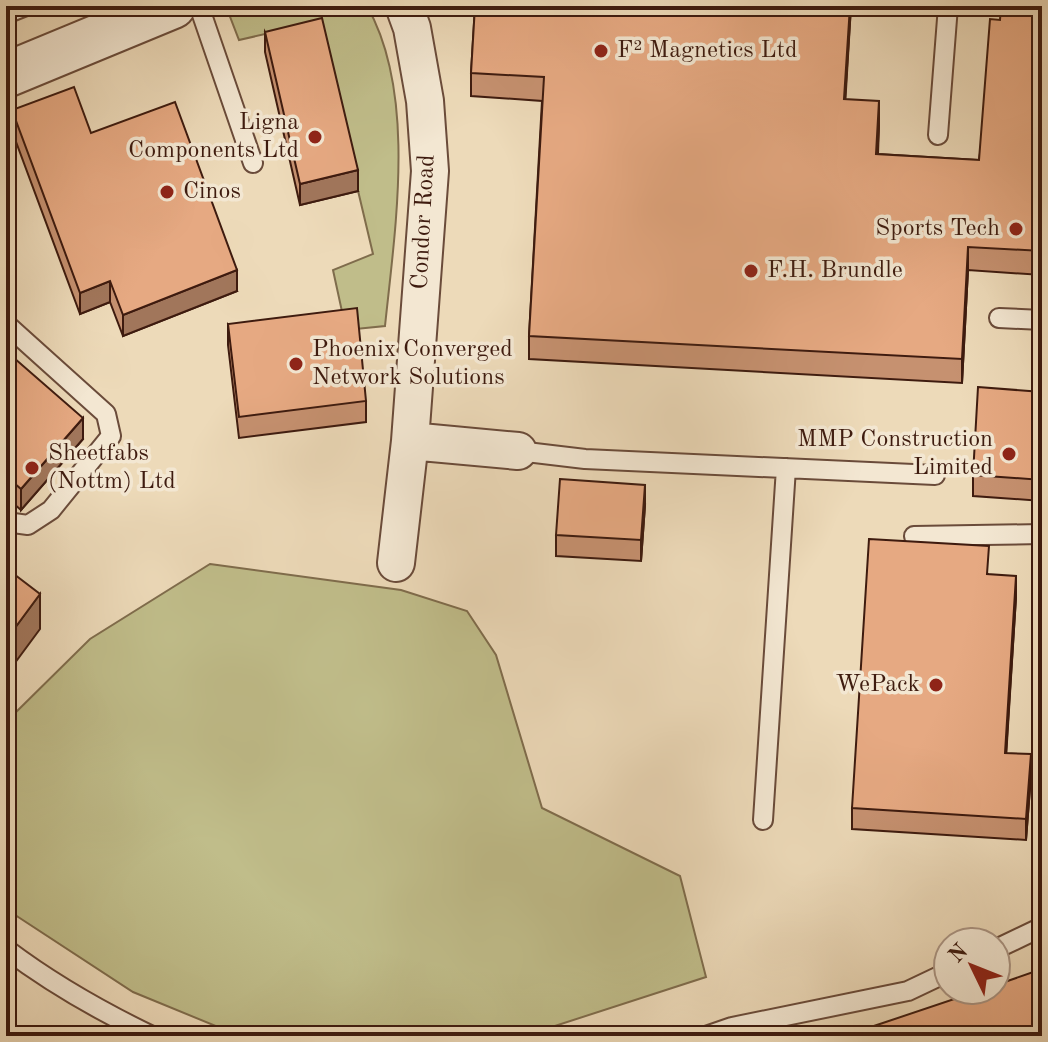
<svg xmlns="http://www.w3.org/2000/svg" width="1048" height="1042" viewBox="0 0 1048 1042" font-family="'Old Standard TT',serif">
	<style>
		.green { fill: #c0bd8a; stroke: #7f6c4c; stroke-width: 2 }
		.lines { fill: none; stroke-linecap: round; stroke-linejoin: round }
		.service-casing { stroke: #6a4b3a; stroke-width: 22 }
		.minor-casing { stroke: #6a4b3a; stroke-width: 40 }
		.tertiary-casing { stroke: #6a4b3a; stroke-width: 48 }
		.service { stroke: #f3e7d2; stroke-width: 18 }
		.minor { stroke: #f3e7d2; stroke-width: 36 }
		.tertiary { stroke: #f3e7d2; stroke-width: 44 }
		.wall { fill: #c69170; stroke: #3e1b0f; stroke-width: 2 }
		.shaded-wall { fill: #a1765b; stroke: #3e1b0f; stroke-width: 2 }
		.building { fill: #e6a982; stroke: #3e1b0f; stroke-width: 2 }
		.poi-dot { fill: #8f2418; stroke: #f3e7d2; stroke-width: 3 }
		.labels { text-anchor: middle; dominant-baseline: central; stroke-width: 7; stroke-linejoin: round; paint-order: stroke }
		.poi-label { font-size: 24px; fill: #3e1b0f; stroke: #f3e7d2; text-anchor: start }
		.street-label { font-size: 24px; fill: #3e1b0f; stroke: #f3e7d2 }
	</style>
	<rect width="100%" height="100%" fill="#eddab9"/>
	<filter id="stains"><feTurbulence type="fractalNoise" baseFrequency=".0025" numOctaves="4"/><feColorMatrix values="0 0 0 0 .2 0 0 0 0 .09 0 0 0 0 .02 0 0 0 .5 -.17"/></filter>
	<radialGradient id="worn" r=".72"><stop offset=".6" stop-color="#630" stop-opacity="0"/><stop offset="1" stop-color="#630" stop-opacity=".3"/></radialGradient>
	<path class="green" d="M250 6H367C417 94 395 229 385 326L346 330 333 270 373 254 318 22 239 40 229 14Z
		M210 564 401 590 467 611 496 655 542 808 680 876 706 977 524 1036H240L133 992 6 909V722L90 639Z"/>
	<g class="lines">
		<g class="service-casing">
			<path id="service" d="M199 6 253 163
				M6 14 26 6
				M938 135 948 6
				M999 318 1042 320
				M6 324 106 414 111 436 51 510 28 525 6 522
				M518 451 585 459 935 475
				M914 536 1042 534
				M763 820 786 468
				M6 949C51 983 102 1012 152 1036
				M996 949 1042 927
				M706 1036 732 1027 908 991 948 972"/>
		</g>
		<g class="minor-casing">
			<path id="minor" d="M410 441 518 451
				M396 563 410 441 430 171 425 101 412 28 404 6"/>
		</g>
		<g class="tertiary-casing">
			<path id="tertiary" d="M6 75 173 6"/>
		</g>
		<use href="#service" class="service"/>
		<use href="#minor" class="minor"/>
		<use href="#tertiary" class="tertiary"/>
	</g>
	<path class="wall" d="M475 6H851L845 99 879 125 878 154 979 160 1000 20 1042 6V275L968 270 962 383 529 359V336L542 101 471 96V73Z
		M265 32 358 191 300 205 265 52Z
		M12 110 91 133 237 291 123 336 110 302 80 314 12 131Z
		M228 324 366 401V422L239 438 228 345Z
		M6 351 83 439 21 510 6 497Z
		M1042 392V501L973 496V475Z
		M645 505 641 561 556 556V535Z
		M988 574 1016 597 1006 753 1031 775 1026 840 852 829V808Z"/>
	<path class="shaded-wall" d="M850 6H851L844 123V99Z
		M879 101V125L876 178V154Z
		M358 170V191L300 205V184Z
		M968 247V270L962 383V359Z
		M237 270V291L123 336V315Z
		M110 281V302L80 314V293Z
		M83 418V439L21 510V489Z
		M645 485V505L641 561V540Z
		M1016 576V597L1005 774V753Z
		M40 594V629L6 675V640Z
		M1031 754V775L1026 840V819Z"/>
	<path class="building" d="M475 6H850L844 99 879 101 876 154 979 160 990 19 1000 20 1001 6H1042V251L968 247 962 359 529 336 544 77 471 73Z
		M322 18 358 170 300 184 265 32Z
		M74 87 91 133 175 102 237 270 123 315 110 281 80 293 12 110Z
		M357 308 366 401 239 417 228 324Z
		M6 351 83 418 21 489 6 476Z
		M978 387 1042 392V480L973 475Z
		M560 479 645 485 641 540 556 535Z
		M869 539 989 546 987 574 1016 576 1005 753 1031 754 1026 819 852 808Z
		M6 568 40 594 6 640Z
		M1042 969V1036H864L862 1030 981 990H996V985Z"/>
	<g class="poi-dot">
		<circle cx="601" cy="51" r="8"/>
		<circle cx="315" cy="137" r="8"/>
		<circle cx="167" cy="192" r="8"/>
		<circle cx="1016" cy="229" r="8"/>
		<circle cx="751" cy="271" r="8"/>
		<circle cx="296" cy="364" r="8"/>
		<circle cx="1009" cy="454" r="8"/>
		<circle cx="32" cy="468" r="8"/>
		<circle cx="936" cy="685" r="8"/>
	</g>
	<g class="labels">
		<g class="poi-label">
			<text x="617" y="51">F² Magnetics Ltd</text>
			<text x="299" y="123" text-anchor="end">Ligna<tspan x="299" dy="28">Components Ltd</tspan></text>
			<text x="183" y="192">Cinos</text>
			<text x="1000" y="229" text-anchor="end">Sports Tech</text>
			<text x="767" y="271">F.H. Brundle</text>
			<text x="312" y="350">Phoenix Converged<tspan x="312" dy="28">Network Solutions</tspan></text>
			<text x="993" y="440" text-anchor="end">MMP Construction<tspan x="993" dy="28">Limited</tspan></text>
			<text x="48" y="454">Sheetfabs<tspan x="48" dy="28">(Nottm) Ltd</tspan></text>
			<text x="920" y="685" text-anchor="end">WePack</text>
		</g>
		<g class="street-label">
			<text transform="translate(424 222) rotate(-87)">Condor Road</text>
		</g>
	</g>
	<rect width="1048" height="1042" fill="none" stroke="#eddab9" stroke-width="32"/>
	<rect x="8" y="8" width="1032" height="1026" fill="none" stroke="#3e1b0f" stroke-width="4"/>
	<rect x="16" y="16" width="1016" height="1010" fill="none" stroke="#3e1b0f" stroke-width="2"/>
	<g transform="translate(972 966) rotate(313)"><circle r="38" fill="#f3e7d2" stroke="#ab9584" stroke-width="2"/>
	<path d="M0-6L14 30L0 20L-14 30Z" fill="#8f2418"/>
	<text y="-12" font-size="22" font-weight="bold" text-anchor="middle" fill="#3e1b0f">N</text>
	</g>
	<rect width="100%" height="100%" filter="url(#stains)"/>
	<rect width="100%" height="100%" fill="url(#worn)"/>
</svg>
